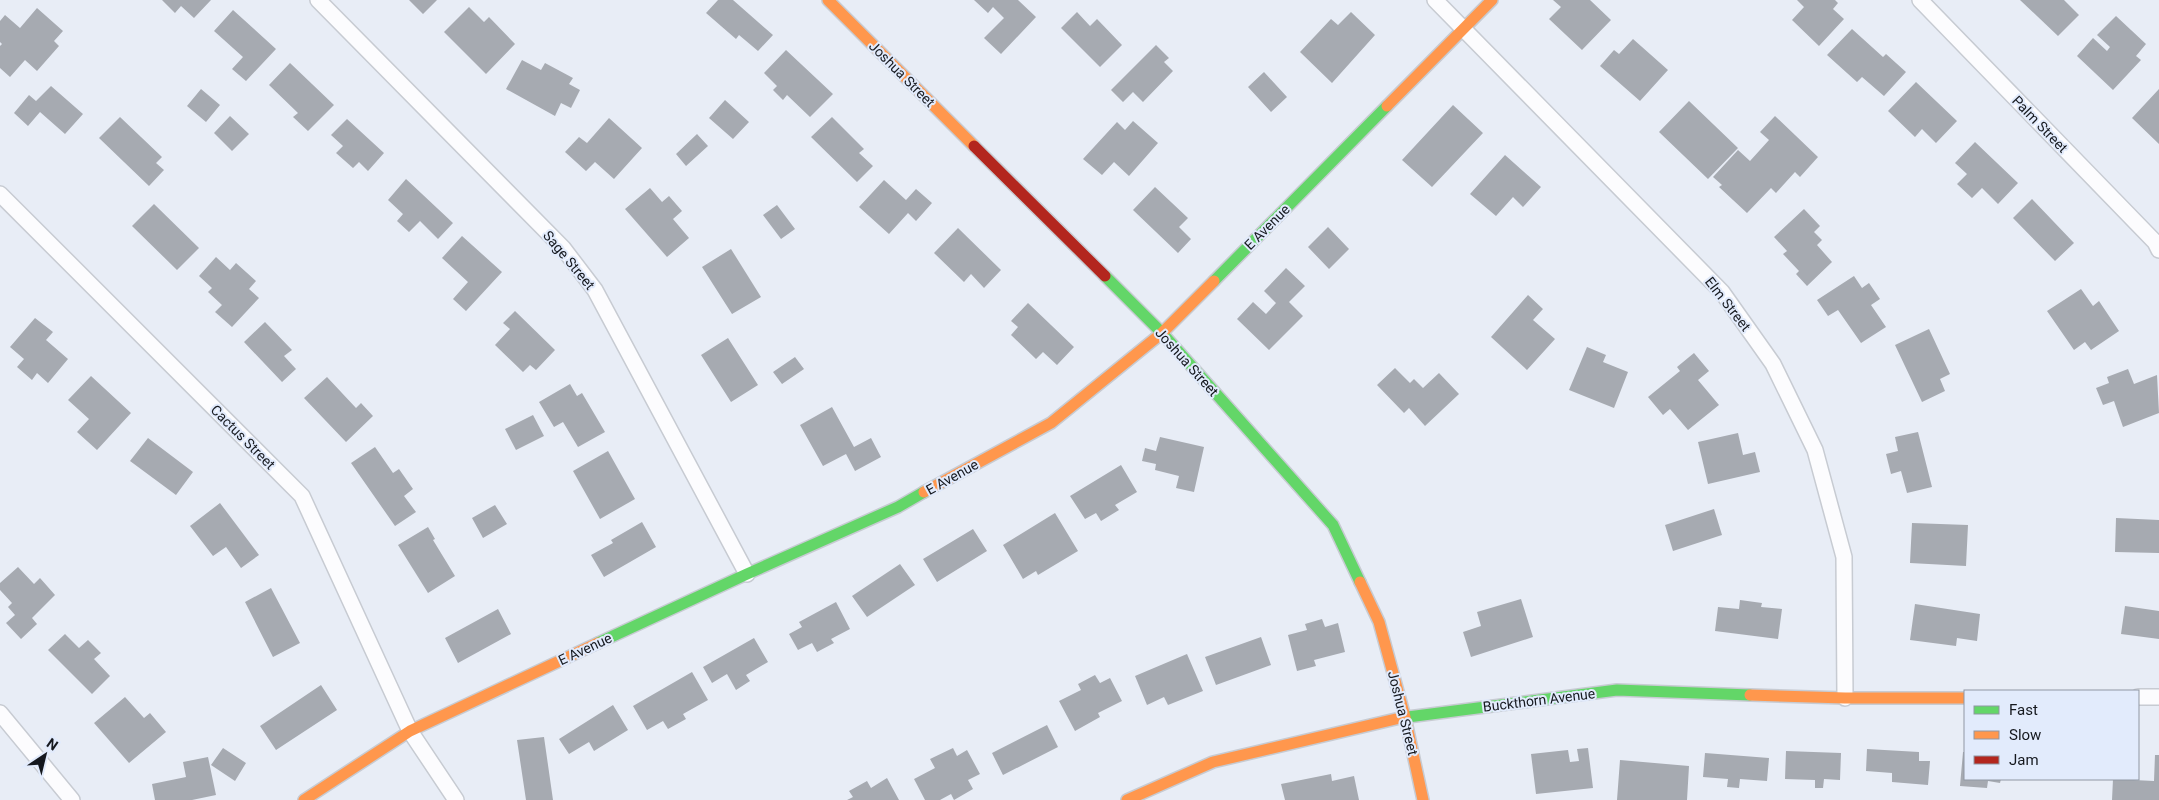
<svg xmlns="http://www.w3.org/2000/svg" width="2159" height="800" viewBox="0 0 2159 800" font-family="Roboto,sans-serif">
	<style>
		.building { fill: #a6aab1 }
		.lines { fill: none; stroke-linecap: round; stroke-linejoin: round }
		.street-casing { stroke: #c7cbd2; stroke-width: 18 }
		.fast-casing { stroke: #c7cbd2; stroke-width: 14 }
		.slow-casing { stroke: #c7cbd2; stroke-width: 14 }
		.jam-casing { stroke: #c7cbd2; stroke-width: 14 }
		.street { stroke: #fcfcfe; stroke-width: 15 }
		.fast { stroke: #63d668; stroke-width: 11 }
		.slow { stroke: #ff974d; stroke-width: 11 }
		.jam { stroke: #b3261e; stroke-width: 11 }
		.labels { text-anchor: middle; dominant-baseline: central; stroke-width: 4; stroke-linejoin: round; paint-order: stroke }
		.street-label { font-size: 14px; fill: #15181e; stroke: #e2ebfc }
	</style>
	<rect width="100%" height="100%" fill="#e8edf6"/>
	<path class="building" d="M162 0H211L194 18 181 6 175 13Z
		M409 0H437L423 14Z
		M718 0H733L773 35 758 51 739 35 736 39 706 13Z
		M974 0H1018L1036 17 1001 54 984 38 1004 18 993 7 988 13Z
		M1553 0H1590L1611 20 1582 50 1549 19 1561 7Z
		M1797 0H1835L1838 3 1833 9 1844 19 1819 46 1792 20 1804 7Z
		M2020 0H2064L2079 15 2058 36Z
		M469 7 484 22 489 17 515 44 486 74 444 32Z
		M37 8 63 31 54 41 59 46 37 71 25 60 10 77 0 68V46L2 44 0 42V21L5 15 20 28Z
		M233 10 276 49 246 81 232 69 243 57 214 31Z
		M1077 12 1090 26 1097 19 1122 45 1100 67 1061 28Z
		M1351 12 1375 35 1332 83 1300 52 1331 19 1338 25Z
		M2116 16 2146 44 2136 56 2141 60 2113 90 2077 56 2093 38 2107 51 2110 47 2097 35Z
		M1852 29 1883 57 1886 54 1906 72 1884 96 1862 77 1857 82 1827 55Z
		M1633 39 1668 70 1640 101 1600 66 1614 50 1619 54Z
		M1156 45 1169 58 1164 62 1173 71 1143 102 1133 92 1123 102 1111 90Z
		M786 50 833 94 810 117 787 95 783 100 773 90 777 86 764 73Z
		M522 60 541 70 545 63 573 78 569 84 580 90 571 108 561 103 555 116 506 89Z
		M290 63 334 105 308 131 293 117 298 113 269 85Z
		M1264 72 1287 97 1271 112 1248 87Z
		M1916 82 1957 121 1936 143 1922 129 1915 137 1888 111Z
		M51 86 83 114 65 134 40 112 28 126 14 113 29 95 36 101Z
		M201 89 220 105 206 122 187 106Z
		M2159 89V144L2132 118Z
		M725 100 749 122 733 139 709 118Z
		M1689 101 1738 148 1708 179 1659 132Z
		M1453 105 1483 133 1432 187 1402 160Z
		M230 116 249 134 232 151 214 133Z
		M1775 116 1818 157 1800 177 1795 172 1776 193 1771 188 1747 213 1719 187 1722 185 1713 177 1738 150 1750 161 1769 140 1760 132Z
		M120 117 162 157 156 163 164 170 149 186 99 138Z
		M832 117 864 149 859 153 873 166 857 182 811 137Z
		M609 118 642 148 614 179 595 162 586 171 565 152 579 137 587 143Z
		M347 119 384 153 368 171 359 162 353 168 336 153 343 146 331 135Z
		M1133 121 1158 143 1129 176 1114 162 1102 175 1083 159 1117 122 1125 130Z
		M697 134 708 146 686 166 676 154Z
		M1975 142 2018 183 1998 204 1982 188 1972 198 1957 184 1967 174 1955 163Z
		M1505 155 1541 187 1523 207 1513 197 1496 216 1470 194Z
		M406 179 453 223 438 239 420 221 409 232 397 221 403 214 388 200Z
		M884 180 906 200 916 189 932 203 916 221 908 213 889 234 859 207Z
		M1155 187 1188 218 1179 227 1191 239 1178 253 1133 210Z
		M650 188 662 202 669 196 682 211 673 219 689 238 667 257 625 209Z
		M2032 199 2074 243 2055 261 2013 218Z
		M154 204 199 248 177 270 132 226Z
		M777 205 795 229 781 239 763 215Z
		M1804 209 1820 226 1814 232 1822 240 1817 245 1832 262 1807 286 1796 274 1799 271 1783 254 1787 251 1774 237Z
		M1328 227 1349 249 1329 269 1308 247Z
		M958 228 1001 270 984 288 971 274 964 282 934 253Z
		M462 236 502 272 466 311 453 299 468 282 442 258Z
		M731 249 761 297 732 314 702 267Z
		M216 257 230 270 236 263 256 281 249 289 259 298 232 327 215 312 222 305 208 292 212 288 199 276Z
		M1286 268 1305 286 1289 302 1303 316 1269 350 1237 319 1253 302 1266 314 1276 303 1264 291Z
		M1854 276 1862 288 1869 283 1880 299 1871 305 1886 327 1861 343 1838 310 1828 316 1817 300Z
		M2081 289 2093 306 2099 301 2119 331 2091 350 2085 342 2074 350 2047 311Z
		M1528 295 1543 309 1533 320 1555 339 1527 370 1491 337Z
		M1028 303 1074 347 1057 365 1043 352 1036 359 1011 335 1018 327 1011 321Z
		M515 311 555 350 536 370 530 365 523 372 495 345 510 329 503 323Z
		M35 318 53 332 46 340 68 359 48 383 37 373 32 380 17 367 24 359 10 347Z
		M265 322 292 350 284 356 296 369 282 382 244 342Z
		M1929 329 1950 374 1940 379 1945 391 1922 402 1895 345Z
		M728 338 758 385 731 402 701 355Z
		M1587 347 1606 355 1603 362 1628 372 1614 408 1569 390Z
		M1694 353 1709 371 1698 380 1719 405 1688 430 1670 409 1663 415 1648 397 1680 371 1677 367Z
		M795 357 804 369 782 384 773 372Z
		M1395 368 1410 383 1414 379 1423 388 1439 373 1459 394 1425 426 1409 408 1404 413 1377 385Z
		M2128 369 2134 384 2157 375 2159 413 2123 427 2114 401 2103 405 2096 388 2109 383 2107 377Z
		M91 376 131 413 97 450 77 432 89 419 68 400Z
		M327 377 356 408 361 403 373 416 346 442 304 398Z
		M570 384 577 396 582 393 605 432 578 447 563 422 554 427 539 402Z
		M832 407 854 447 871 438 881 457 855 471 846 454 823 466 800 425Z
		M533 415 544 436 516 450 505 429Z
		M1918 432 1932 487 1907 493 1901 471 1891 474 1886 454 1898 451 1895 437Z
		M1738 433 1743 455 1755 452 1760 472 1708 484 1698 442Z
		M1160 437 1204 447 1194 492 1176 488 1179 476 1155 470 1156 464 1142 461 1145 448 1156 451Z
		M148 438 193 472 176 495 130 461Z
		M375 447 393 473 399 469 413 489 404 496 416 512 395 526 351 463Z
		M608 451 635 499 600 519 573 471Z
		M1121 465 1137 492 1115 505 1119 510 1101 521 1096 513 1085 519 1070 496Z
		M220 503 259 555 241 568 226 547 213 556 190 526Z
		M495 505 507 524 483 538 472 518Z
		M1714 509 1722 535 1673 551 1665 525Z
		M1055 513 1078 551 1038 575 1036 571 1023 579 1003 545Z
		M2116 518 2159 520V553L2115 552Z
		M642 522 656 547 604 577 591 555 613 543 611 540Z
		M1912 523 1968 525 1966 566 1910 563Z
		M428 527 435 539 433 540 455 576 428 593 398 545Z
		M973 529 987 551 937 582 923 559Z
		M900 564 915 585 867 617 852 596Z
		M18 567 34 584 40 578 55 595 32 618 37 624 21 639 6 623 15 615 8 607 12 603 0 590V583Z
		M271 588 300 643 273 657 245 602Z
		M1521 599 1533 637 1471 657 1463 632 1481 626 1477 612Z
		M1740 600 1762 603 1761 607 1782 609 1778 639 1715 631 1718 607 1739 609Z
		M836 602 850 629 831 639 834 643 817 652 812 643 798 650 789 634 802 627 799 622Z
		M1915 604 1980 614 1977 641 1957 638 1956 646 1910 640Z
		M2125 606 2159 611V639L2121 634Z
		M498 609 511 634 458 663 445 638Z
		M1322 619 1325 627 1338 623 1345 652 1314 660 1316 666 1297 671 1288 635 1307 630 1305 624Z
		M65 634 79 648 88 640 101 653 94 659 110 676 92 694 48 650Z
		M1261 637 1271 665 1216 685 1205 657Z
		M754 638 768 662 746 675 750 681 736 690 727 674 712 683 703 667Z
		M1187 654 1203 691 1168 705 1164 697 1147 705 1135 676Z
		M692 672 708 700 683 714 686 719 668 729 663 721 647 730 633 706Z
		M1095 675 1100 683 1110 678 1122 701 1098 713 1100 717 1075 731 1059 701 1081 690 1078 684Z
		M321 685 337 710 276 750 260 726Z
		M125 697 144 718 150 713 166 732 129 763 94 723Z
		M613 705 628 730 594 751 589 742 569 754 559 739Z
		M1047 725 1058 747 1003 775 992 753Z
		M544 737 553 800H526L517 740Z
		M223 748 246 763 235 781 211 765Z
		M953 748 957 756 967 750 980 774 968 780 973 789 954 800 951 794 940 800H925L914 779 935 768 930 759Z
		M1588 748 1593 788 1536 794 1531 754 1568 750 1570 762 1579 761 1577 749Z
		M1867 749 1919 752V761H1930L1928 785 1892 782V773L1866 771Z
		M1786 751 1841 753 1840 780 1824 779 1823 788H1815V780L1785 779Z
		M1963 752H1965V779H2001L2000 783 1988 781 1987 788 1960 786Z
		M1705 753 1769 758 1767 781 1740 779 1739 788 1727 787 1728 779 1703 777Z
		M2155 755H2159V800H2112L2113 779 2154 781Z
		M208 757 216 795 192 800H155L152 784 186 777 183 762Z
		M1620 760 1689 766 1687 800H1617Z
		M1331 774 1332 781 1354 776 1359 800H1285L1281 784Z
		M887 778 899 800H847L853 797 849 791 867 781 871 788Z"/>
	<g class="lines">
		<g class="street-casing">
			<path id="street" d="M318 0 563 248 595 290 747 574
				M1435 0 1722 292 1773 364 1815 450 1844 557 1845 698
				M1920 0 2155 242 2159 250
				M0 194 302 496 410 731 456 800
				M2138 697H2159
				M0 713 72 800"/>
		</g>
		<g class="fast-casing">
			<path id="fast" d="M1105 276 1162 333 1333 525 1360 582
				M1214 281 1387 106
				M598 643 747 574 898 507 924 492
				M1400 718 1617 690 1750 695"/>
		</g>
		<g class="slow-casing">
			<path id="slow" d="M828 0 974 146
				M1387 106 1492 0
				M924 492 1051 423 1162 333 1214 281
				M1360 582 1379 622 1405 717 1423 800
				M1750 695 1845 698H1965
				M304 800 410 731 598 643
				M1127 800 1213 762 1400 718"/>
		</g>
		<g class="jam-casing">
			<path id="jam" d="M974 146 1105 276"/>
		</g>
		<use href="#street" class="street"/>
		<use href="#fast" class="fast"/>
		<use href="#slow" class="slow"/>
		<use href="#jam" class="jam"/>
	</g>
	<g class="labels">
		<g class="street-label">
			<text transform="translate(902 74) rotate(45)">Joshua Street</text>
			<text transform="translate(2040 124) rotate(46)">Palm Street</text>
			<text transform="translate(1267 227) rotate(-45)">E Avenue</text>
			<text transform="translate(569 260) rotate(50)">Sage Street</text>
			<text transform="translate(1728 304) rotate(52)">Elm Street</text>
			<text transform="translate(1187 362) rotate(48)">Joshua Street</text>
			<text transform="translate(243 437) rotate(45)">Cactus Street</text>
			<text transform="translate(952 477) rotate(-29)">E Avenue</text>
			<text transform="translate(585 649) rotate(-25)">E Avenue</text>
			<text transform="translate(1539 700) rotate(-7)">Buckthorn Avenue</text>
			<text transform="translate(1403 713) rotate(76)">Joshua Street</text>
		</g>
	</g>
	<rect x="1964" y="690" width="175" height="90" fill="#e2ebfc" stroke="#9097a3"/>
	<rect x="1974" y="706" width="25" height="8" fill="#63d668" stroke="#9097a3"/>
	<text x="2009" y="715" font-size="15" fill="#15181e">Fast</text>
	<rect x="1974" y="731" width="25" height="8" fill="#ff974d" stroke="#9097a3"/>
	<text x="2009" y="740" font-size="15" fill="#15181e">Slow</text>
	<rect x="1974" y="756" width="25" height="8" fill="#b3261e" stroke="#9097a3"/>
	<text x="2009" y="765" font-size="15" fill="#15181e">Jam</text>
	<g transform="translate(45 755) rotate(35)" stroke="#e2ebfc" stroke-width="4" paint-order="stroke">
	<path d="M0-4L9 19L0 12L-9 19Z" fill="#15181e"/>
	<text y="-8" font-size="14" font-weight="bold" text-anchor="middle" fill="#15181e">N</text>
	</g>
</svg>
